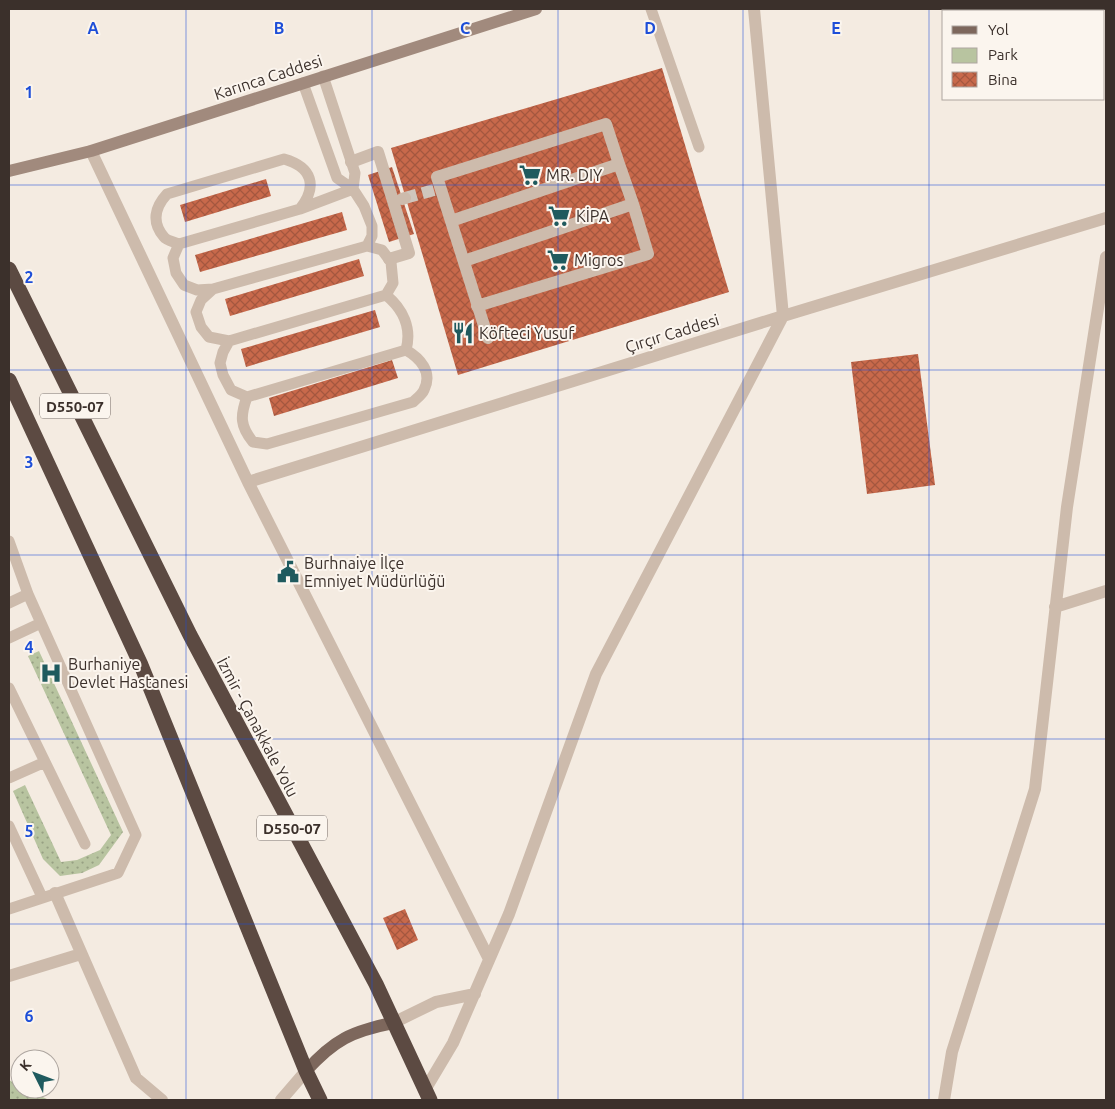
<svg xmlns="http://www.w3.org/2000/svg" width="1115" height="1109" viewBox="0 0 1115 1109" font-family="Ubuntu,sans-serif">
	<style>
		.green { fill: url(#green-dots) }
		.building { fill: url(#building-cross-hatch) }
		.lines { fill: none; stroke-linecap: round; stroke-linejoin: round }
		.street-tunnel { stroke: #cfc6bd; stroke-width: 12; stroke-dasharray: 12 6; stroke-linecap: butt }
		.lane { stroke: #cdbbac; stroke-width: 11 }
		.street { stroke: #cdbbac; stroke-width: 12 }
		.secondary { stroke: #a18a7d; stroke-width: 12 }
		.primary { stroke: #7d675c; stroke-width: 12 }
		.highway { stroke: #5c4a42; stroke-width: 15 }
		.grid { fill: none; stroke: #1d4ed8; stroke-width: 1; stroke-opacity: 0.55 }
		.labels { text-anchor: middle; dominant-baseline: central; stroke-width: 4; stroke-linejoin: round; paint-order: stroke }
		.shield { fill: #fbf5ee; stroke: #756b66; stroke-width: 1 }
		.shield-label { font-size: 15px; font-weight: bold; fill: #3b302b }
		.street-label { font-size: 16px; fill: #3b302b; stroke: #fbf5ee }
		.poi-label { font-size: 16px; fill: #3b302b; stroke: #fbf5ee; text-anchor: start }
		.grid-label { font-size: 16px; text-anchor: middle; font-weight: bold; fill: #1d4ed8; stroke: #fbf5ee; stroke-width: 4; stroke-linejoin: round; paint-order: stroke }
	</style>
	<defs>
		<pattern id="green-dots" width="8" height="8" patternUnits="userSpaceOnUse" patternTransform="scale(1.25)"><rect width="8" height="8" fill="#b8c4a0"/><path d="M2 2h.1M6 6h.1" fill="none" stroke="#97a083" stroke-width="1.8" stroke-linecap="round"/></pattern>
		<pattern id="building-cross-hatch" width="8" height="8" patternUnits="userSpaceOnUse" patternTransform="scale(1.25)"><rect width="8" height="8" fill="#c8694b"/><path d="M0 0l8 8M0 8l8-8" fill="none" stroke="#a4573f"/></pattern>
	</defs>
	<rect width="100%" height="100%" fill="#f4ebe1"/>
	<path class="green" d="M39 651 123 832 99 865 82 873 60 876 43 859 13 791 25 785 61 862 77 860 100 850 111 835 28 656Z
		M9 1080 20 1086V1089H26L49 1100H9Z"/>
	<path class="building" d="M662 68 729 292 458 375 391 148Z
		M392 167 414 234 389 242 368 175Z
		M266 179 271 196 185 222 180 205Z
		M342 212 347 230 200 272 195 255Z
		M359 259 364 276 230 316 225 299Z
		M375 310 380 327 246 367 241 349Z
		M918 354 935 485 867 494 851 362Z
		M392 360 398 378 274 416 269 398Z
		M405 909 418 940 397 950 383 918Z"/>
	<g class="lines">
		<path class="street-tunnel" d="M405 198 441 188"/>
		<path class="lane" d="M651 9 699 147
			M323 76 355 173 353 189
			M303 83 337 178 353 189 364 206 372 226V236L367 246
			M300 209 179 244C175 242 167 241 164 237 151 222 155 207 167 194L284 159C312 167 318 186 300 209L353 189
			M179 244 173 258 176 273 184 285 197 290 213 289 367 246 382 250 391 262 393 283 386 295 229 341 223 352 220 363 223 375 231 390 247 397 406 350C420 358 433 372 424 390 422 395 416 399 413 402L267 444 253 442C240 426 240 416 247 397
			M213 289 201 300 196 312 201 327 209 337 229 341
			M386 295C403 309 412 328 406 350
			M9 541 28 594 136 835 118 873 9 909
			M9 603 28 594
			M9 638 41 623
			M9 688 85 844
			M9 778 45 762
			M9 826 42 897"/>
		<path class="street" d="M91 151 248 482 489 959
			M351 162 378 152 409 253 389 259
			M619 164 633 204
			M402 199 405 198
			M451 221 619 164 606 124 437 177 488 338
			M464 261 633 204 648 254 477 306
			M248 482 783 316 1106 218
			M1055 607 1106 591
			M55 893 136 1078 162 1100
			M9 976 81 954
			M393 1023 436 1002 475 994
			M425 1090 453 1043 509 914 596 674 783 316 754 9
			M281 1100 306 1071
			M944 1100 952 1052 1035 789 1067 507 1106 257"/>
		<path class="secondary" d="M9 171 91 151 536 9"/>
		<path class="primary" d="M306 1071C334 1040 352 1031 393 1023"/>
		<path class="highway" d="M9 269 190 635 376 984 430 1100
			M9 380 141 665 306 1071 320 1100"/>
	</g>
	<path class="grid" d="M186 9V1100M372 9V1100M558 9V1100M743 9V1100M929 9V1100M9 185H1106M9 370H1106M9 555H1106M9 739H1106M9 924H1106"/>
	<defs>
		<g id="supermarket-bare" transform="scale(1.725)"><path d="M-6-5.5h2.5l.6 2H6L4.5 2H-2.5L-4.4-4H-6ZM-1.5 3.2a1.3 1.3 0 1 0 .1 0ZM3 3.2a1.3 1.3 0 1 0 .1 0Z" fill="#1f5a5e" stroke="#fbf5ee" stroke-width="2.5" paint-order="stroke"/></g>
		<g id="restaurant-bare" transform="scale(1.725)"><path d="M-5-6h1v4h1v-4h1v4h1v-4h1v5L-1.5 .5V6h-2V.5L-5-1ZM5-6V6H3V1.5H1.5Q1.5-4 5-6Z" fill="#1f5a5e" stroke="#fbf5ee" stroke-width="2.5" paint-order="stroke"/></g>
		<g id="civic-bare" transform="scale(1.725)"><path d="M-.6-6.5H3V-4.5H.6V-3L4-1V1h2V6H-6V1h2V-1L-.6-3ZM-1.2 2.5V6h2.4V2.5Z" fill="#1f5a5e" stroke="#fbf5ee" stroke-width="2.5" paint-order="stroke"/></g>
		<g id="hospital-bare" transform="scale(1.725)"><path d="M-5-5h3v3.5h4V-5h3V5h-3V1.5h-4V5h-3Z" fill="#1f5a5e" stroke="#fbf5ee" stroke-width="2.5" paint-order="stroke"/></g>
	</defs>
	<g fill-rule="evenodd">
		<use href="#supermarket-bare" x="530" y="175"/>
		<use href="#supermarket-bare" x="559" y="216"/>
		<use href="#supermarket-bare" x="558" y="260"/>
		<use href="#restaurant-bare" x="463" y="333"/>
		<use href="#civic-bare" x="288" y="572"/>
		<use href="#hospital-bare" x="51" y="673"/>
	</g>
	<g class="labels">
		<g class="shield">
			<rect x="40" y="393.5" width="70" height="25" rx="4"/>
			<rect x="257" y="815.5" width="70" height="25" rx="4"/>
		</g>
		<g class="shield-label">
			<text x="75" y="406">D550-07</text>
			<text x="292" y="828">D550-07</text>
		</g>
		<g class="street-label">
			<text transform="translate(268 77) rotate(-18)">Karınca Caddesi</text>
			<text transform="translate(672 333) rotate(-17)">Çırçır Caddesi</text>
			<text transform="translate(258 727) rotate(62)">İzmir - Çanakkale Yolu</text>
		</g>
		<g class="poi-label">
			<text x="546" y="175">MR. DIY</text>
			<text x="576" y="216">KİPA</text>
			<text x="574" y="260">Migros</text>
			<text x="479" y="333">Köfteci Yusuf</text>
			<text x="304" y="563">Burhnaiye İlçe<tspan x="304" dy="18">Emniyet Müdürlüğü</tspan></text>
			<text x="68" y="664">Burhaniye<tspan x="68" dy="18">Devlet Hastanesi</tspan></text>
		</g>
	</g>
	<g class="grid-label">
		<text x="93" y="34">A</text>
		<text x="279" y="34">B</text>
		<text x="465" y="34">C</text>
		<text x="650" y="34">D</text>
		<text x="836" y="34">E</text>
		<text x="29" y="98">1</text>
		<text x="29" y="283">2</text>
		<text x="29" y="468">3</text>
		<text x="29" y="653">4</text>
		<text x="29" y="837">5</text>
		<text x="29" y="1022">6</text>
	</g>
	<rect width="1115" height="1109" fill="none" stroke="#3b302b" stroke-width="20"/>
	<rect x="942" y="10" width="162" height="90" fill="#fbf5ee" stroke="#aea6a0"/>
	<rect x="952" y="26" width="25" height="8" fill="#7d675c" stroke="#aea6a0"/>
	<text x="988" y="35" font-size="15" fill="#3b302b">Yol</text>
	<rect x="952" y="48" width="25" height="15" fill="#b8c4a0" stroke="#aea6a0"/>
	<text x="988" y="60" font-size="15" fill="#3b302b">Park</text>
	<rect x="952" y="72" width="25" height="15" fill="url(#building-cross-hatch)" stroke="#aea6a0"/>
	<text x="988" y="85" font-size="15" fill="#3b302b">Bina</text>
	<g transform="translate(35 1074) rotate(312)"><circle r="24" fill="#fbf5ee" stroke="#aea6a0"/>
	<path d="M0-4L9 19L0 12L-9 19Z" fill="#1f5a5e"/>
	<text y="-8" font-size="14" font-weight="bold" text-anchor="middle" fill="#3b302b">K</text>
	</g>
</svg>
